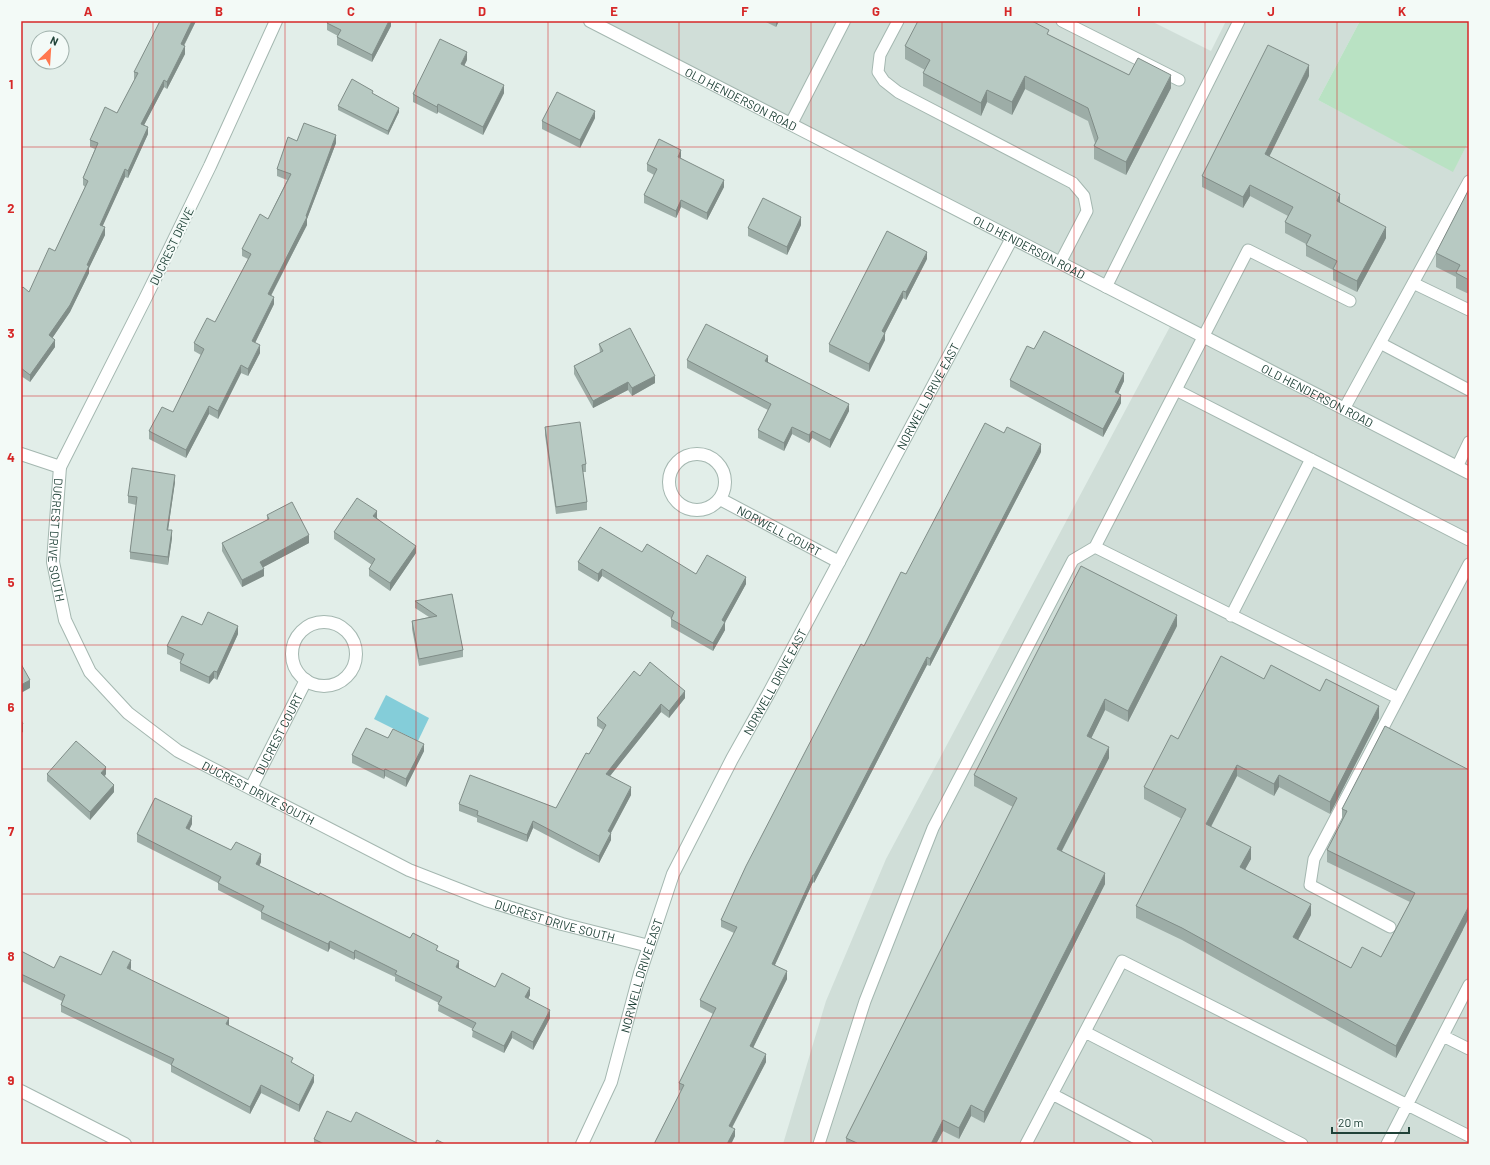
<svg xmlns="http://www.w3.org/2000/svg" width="1490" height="1165" viewBox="0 0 1490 1165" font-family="Barlow,sans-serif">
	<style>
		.built { fill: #d0ded8 }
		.green { fill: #b9e2c3 }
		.water { fill: #84cdd9 }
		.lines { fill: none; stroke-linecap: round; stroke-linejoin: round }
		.lane-casing { stroke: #a4b7b0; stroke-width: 13 }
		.street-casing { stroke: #a4b7b0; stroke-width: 14 }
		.lane { stroke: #fff; stroke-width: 11 }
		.street { stroke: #fff; stroke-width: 12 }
		.wall { fill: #9dada7 }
		.shaded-wall { fill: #808d88 }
		.building { fill: #b7c9c2; stroke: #808d88 }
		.grid { fill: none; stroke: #d62828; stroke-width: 1; stroke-opacity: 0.55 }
		.labels { text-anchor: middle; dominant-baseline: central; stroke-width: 4; stroke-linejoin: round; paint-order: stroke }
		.street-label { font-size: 12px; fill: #204238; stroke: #f3faf7 }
		.neatline { fill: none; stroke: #d62828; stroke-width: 1.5 }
		.grid-label { font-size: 13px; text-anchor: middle; font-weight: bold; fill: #d62828 }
	</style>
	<rect width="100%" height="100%" fill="#e2eee9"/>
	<path class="built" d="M591 21H1151L1211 51 1226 21H1360L1318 100 1453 171 1469 141V1144H783L826 1001 886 859 1173 321Z"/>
	<path class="green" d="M1360 21H1469V141L1453 172 1318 100Z"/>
	<path class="water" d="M386 695 429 718 418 741 374 719Z"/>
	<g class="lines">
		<g class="lane-casing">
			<path id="lane" d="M898 21 880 55 878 72 884 81 898 92 1073 183 1084 196 1087 211 1060 263
				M1062 21 1179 80
				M1413 283 1469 310
				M1106 287 1239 21
				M1380 343 1469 390
				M1176 390 1469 540
				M1344 409 1469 181
				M1457 467 1469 442
				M1095 547 1398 698
				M1231 616 1311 459
				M1390 927 1310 885 1314 859 1469 564
				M1085 1032 1302 1144
				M1443 1036 1469 1049
				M1052 1094 1147 1144
				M819 1144 865 1001 933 828 1073 560 1095 547 1248 250 1350 301
				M1026 1144 1122 961 1469 1136
				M1387 1144 1469 985"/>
		</g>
		<g class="street-casing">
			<g id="street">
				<path id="s1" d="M276 21 210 166 145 299 60 467 53 562 65 620 90 672 128 713 178 751 409 870 486 900 562 924 649 946"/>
				<path id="s2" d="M590 21 1469 473"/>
				<path d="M791 124 844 21"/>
				<path d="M21 454 60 467"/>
				<circle cx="697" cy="482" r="28"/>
				<path id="s3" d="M720 499 839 562"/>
				<circle cx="324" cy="654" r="32"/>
				<path id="s4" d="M251 788 306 680"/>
				<path d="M21 1091 125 1144"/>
				<path id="s5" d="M582 1144 611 1082 640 973 673 874 732 759 770 691 1012 238"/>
			</g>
		</g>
		<use href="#lane" class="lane"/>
		<use href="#street" class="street"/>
	</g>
	<path class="wall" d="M196 21 184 46 185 54 167 89 164 87 144 125 148 134 128 178 125 177 102 226 105 235 89 268V273L70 312 52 338 55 347 30 382 21 376V289L29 292 55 251 85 187 83 185V178L95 149 90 147V140L117 113 135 79H134V72Z
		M391 21V26L372 62 337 45V37L338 36 327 30V23Z
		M764 21H779L776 27Z
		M1049 35 1129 75 1171 88 1126 175 1094 159V146L1095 143 1088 121 1025 89 1012 115 987 102 981 116 923 86V73L925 70 905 59V46Z
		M467 60 464 66 504 93 483 135 438 112 437 114 413 102V94Z
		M1309 76 1269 157 1340 203 1386 238 1357 292 1333 280V270L1306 256V244L1285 233V222L1288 216 1250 196 1243 208 1202 187V176Z
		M338 106 399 112 388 135 338 110Z
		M595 118 580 148 542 129V121Z
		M297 141 336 143 307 219V225L271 296 274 304 255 343 260 353 248 376 241 373 218 419 209 414 186 458 149 439V431L173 412 201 355 194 351V343L215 322 248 259 242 256V249L268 219 287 180 277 176V169Z
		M681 158 724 187 707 220 681 207 676 218 644 203V195L654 175 647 171V164Z
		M1469 189V294L1456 288V277L1436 267V253Z
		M801 225 787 255 748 236V228Z
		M927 259 906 300 903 298 885 333V340L869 372 829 352V344Z
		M599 344 655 383 632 396 628 390 593 408 574 374V366L600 353Z
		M1034 349 1124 381 1118 394 1121 403 1103 437 1010 387V380Z
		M687 360 768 362 849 411 830 448 812 438 809 443 792 434 784 451 758 438V430L768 410 687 368Z
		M545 427 586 464V472H583L587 502V510L556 514 545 435Z
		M1041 452 930 666 927 665 814 883 813 882 775 965 787 979 753 1048 766 1062 732 1128 735 1136 731 1144H654L681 1091 679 1090V1083L713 1014 700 1007V1000L734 933 721 927V920L864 646 906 574Z
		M175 482 168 530 172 538 168 565 130 559V552L136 505 128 503V496Z
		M267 515 309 543 263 567 264 576 242 587 222 551V543L267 520Z
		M377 518 416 553 390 591 369 576V569L372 565 334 539V532Z
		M642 552 696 574 746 584 725 622V630L713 651 671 627V618L602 576 598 582 578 570V562Z
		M452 594 463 650V657L419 666 412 629V621L429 617 415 608V601Z
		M202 625 238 634 217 680 214 678 209 684 180 671V663L182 661 167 654V646Z
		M1177 626 1128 722 1105 710 1091 738 1109 758 1062 851 1105 884 984 1123 971 1116 959 1139 943 1131 936 1144H846V1138L1013 807 974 786V775Z
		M640 676 685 698 669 718 661 712 610 776 631 795 611 833V840L599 863 533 828 527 842 477 822V818L459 811V804L556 808 589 754 603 730 597 726V718Z
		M1264 679 1320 691 1379 718 1330 814 1279 787 1274 796 1237 776 1211 827 1251 859 1245 869 1311 915 1298 940 1351 968 1381 957 1410 902 1327 862V850L1342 821V809L1385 726 1463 930 1396 1058 1182 940 1136 918V906L1182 819 1144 799V787L1178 739Z
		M388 738 424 751 406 787 385 776 384 779 352 763V755Z
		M47 774H106L105 776 114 792 90 820 47 781Z
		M192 824 189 830 231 850 261 862 259 866 319 895 438 951 459 968 495 987 530 995 528 999 550 1018 533 1050 512 1038 504 1053 472 1037 473 1029 438 1011 439 1003 395 981V977L355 958 354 960 330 948 328 952 261 919V912L218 890V883L137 842V834Z
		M21 951 54 968 101 975 131 968 130 970 229 1026 293 1064 314 1082 299 1112 261 1093 250 1114 171 1072V1065L61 1012V1005L62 1001 21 981Z
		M351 1122 419 1144H314V1139Z"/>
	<path class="shaded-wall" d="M192 21H196L181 51V44Z
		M389 21H391V26L372 62V55Z
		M776 21H779L776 27Z
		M185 46V54L167 89V82Z
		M467 52V60L461 72V64Z
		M1309 65V76L1265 165V154Z
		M1171 75V88L1126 175V162Z
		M1025 76V89L1012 115V102Z
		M164 80V87L141 131V124Z
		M504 85V93L483 135V127Z
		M987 90V102L981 116V103Z
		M438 104V112L437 114V107Z
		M399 108V112L388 135V131Z
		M595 111V118L580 148V140Z
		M148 127V134L128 178V171Z
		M336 135V143L307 219V225L268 301V294L306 216Z
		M681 150V158L678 157Z
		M125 169V177L100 232V225Z
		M724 180V187L707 220V213Z
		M1250 185V196L1243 208V197Z
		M1340 194V205L1337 201Z
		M681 200V207L676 218V211Z
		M801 217V225L787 255V247Z
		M105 227V235L89 268V273L70 312 49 343V335L87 265Z
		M1386 227V238L1357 292V281Z
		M927 252V259L906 300V292Z
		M903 291V298L885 333V340L869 372V364L882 331Z
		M274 297V304L252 349V341Z
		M55 340V347L30 382V375Z
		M260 345V353L248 376V369Z
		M768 356V364L765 361Z
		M241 365V373L218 419V411Z
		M1124 373V381L1115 400V392Z
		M655 376V383L632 396V388Z
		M628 382V390L593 408V401Z
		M1121 395V403L1103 437V429Z
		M849 404V411L830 448V440Z
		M209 406V414L186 458V450Z
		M792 427V434L784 451V443Z
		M812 431V438L809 443V435Z
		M1041 444V452L930 666V659Z
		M175 475V482L167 537V530Z
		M377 511V518L373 524V516Z
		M172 530V538L168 565V557Z
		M309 535V543L260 569V562Z
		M416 546V553L390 591V583Z
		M264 569V576L242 587V580Z
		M602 569V576L598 582V574Z
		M746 577V584L722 628V620Z
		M1177 615V626L1128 722V711Z
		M725 622V630L713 651V643Z
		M238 626V634L217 680V672Z
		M927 657V665L814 883V875Z
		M214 671V678L209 684V677Z
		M30 680V688L21 693V685Z
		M685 691V698L669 718V711Z
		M1105 699V710L1087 747V736Z
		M661 704V712L606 781V774Z
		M1379 706V718L1330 814V802Z
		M23 724V732L21 733V726Z
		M424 744V751L406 787V779Z
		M1109 747V758L1057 860V849Z
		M1237 765V776L1206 836V824Z
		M106 767V774L101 780V773Z
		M385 769V776L384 779V771Z
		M1279 775V787L1274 796V784Z
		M114 785V792L90 820V812Z
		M631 787V795L608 838V831Z
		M192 816V824L186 836V828Z
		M533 821V828L527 842V835Z
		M611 833V840L599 863V856Z
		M1251 847V859L1240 879V867Z
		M261 854V862L256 872V864Z
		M1105 873V884L984 1123V1112Z
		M813 875V882L772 971V964Z
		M1311 904V915L1293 949V937Z
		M1469 906V918L1396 1058V1046Z
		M330 941V948L328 952V944Z
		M355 950V958L354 960V953Z
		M131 960V968L127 976V968Z
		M459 961V969L456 967Z
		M787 971V979L750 1054V1046Z
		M530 988V995L525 1005V997Z
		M550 1010V1018L533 1050V1042Z
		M229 1018V1026L226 1024Z
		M512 1031V1038L504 1053V1046Z
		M766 1054V1062L729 1133V1126Z
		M314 1075V1082L299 1112V1105Z
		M261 1085V1093L250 1114V1107Z
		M971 1105V1116L959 1139V1128Z
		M943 1120V1131L936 1144H931Z
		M735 1129V1136L731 1144H727Z"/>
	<path class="building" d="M160 21H192L181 44 185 46 167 82 164 80 141 124 148 127 128 171 125 169 100 225 105 227 87 265 89 266 70 305 49 335 55 340 30 375 21 368V289L23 287 29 292 49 248 55 251 88 181 83 178 98 143 90 140 105 107 117 113 138 73 134 72Z
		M328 21H389L372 55 337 37 341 30 327 23Z
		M918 21H1032L1049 30 1047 34 1129 75 1138 58 1171 75 1126 162 1094 146 1098 138 1088 108 1025 76 1012 102 987 90 981 103 923 73 930 60 905 46Z
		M440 39 467 52 461 64 504 85 483 127 438 104 437 107 413 94Z
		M1268 45 1309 65 1265 154 1340 194 1337 201 1386 227 1357 281 1333 269 1337 261 1306 245 1311 235 1285 222 1293 207 1250 185 1243 197 1202 176Z
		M352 79 373 91 372 93 399 108 388 131 338 106Z
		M557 92 595 111 580 140 542 121Z
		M304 123 336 135 306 216 307 217 268 294 274 297 252 341 260 345 248 369 241 365 218 411 209 406 186 450 149 431 162 407 173 412 204 349 194 343 207 318 215 322 251 254 242 249 260 214 268 219 291 174 277 169 288 137 297 141Z
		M659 139 681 150 678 157 724 180 707 213 681 200 676 211 644 195 657 169 647 164Z
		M1469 189V280L1456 273 1460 265 1436 253Z
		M763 198 801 217 787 247 748 228Z
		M887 231 927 252 906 292 903 291 882 331 885 333 869 364 829 344Z
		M706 324 768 356 765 361 849 404 830 440 812 431 809 435 792 427 784 443 758 430 771 404 687 360Z
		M630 328 655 376 632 388 628 382 593 401 574 366 603 351 599 344Z
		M1044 331 1124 373 1115 392 1121 395 1103 429 1010 380 1027 346 1034 349Z
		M580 422 586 464 582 465 587 502 556 507 545 427Z
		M985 423 1004 433 1007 427 1041 444 930 659 927 657 814 875H813L772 964 787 971 750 1046 766 1054 729 1126 735 1129 727 1144H654L684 1085 679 1083 716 1008 700 1000 737 927 721 920 746 866 861 644 864 646 901 572 906 574Z
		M132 468 175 475 167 530H172L168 557 130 552 137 497 128 496Z
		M357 498 377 511 373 516 416 546 390 583 369 569 375 559 334 532Z
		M292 502 309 535 260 562 264 569 242 580 222 543 269 519 267 515Z
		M600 527 642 552 647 544 696 574 707 555 746 577 722 620 725 622 713 643 671 619 674 612 602 569 598 574 578 562Z
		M1081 566 1177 615 1128 711 1105 699 1087 736 1109 747 1057 849 1105 873 984 1112 971 1105 959 1128 943 1120 931 1144H856L857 1143 846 1138 1017 798 974 775Z
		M452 594 463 650 419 659 412 621 437 616 415 601Z
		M208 612 238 626 217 672 214 671 209 677 180 663 184 654 167 646 182 616 202 625Z
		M1221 656 1264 679 1271 665 1320 691 1326 679 1379 706 1330 802 1279 775 1274 784 1237 765 1206 824 1251 847 1240 867 1311 904 1293 937 1351 968 1362 947 1381 957 1415 893 1327 850 1347 811 1342 809 1385 726 1469 770V906L1396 1046 1182 928 1136 906 1186 809 1144 787 1171 735 1178 739Z
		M650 662 685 691 669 711 661 704 606 774 631 787 608 831 611 833 599 856 533 821 527 835 477 815 478 811 459 804 470 775 556 808 586 753 589 754 606 725 597 718 634 671 640 676Z
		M21 664 30 680 21 685Z
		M21 720 23 724 21 726Z
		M366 728 388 738 393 729 424 744 406 779 385 769 384 771 352 755Z
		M76 741 106 767 101 773 114 785 90 812 47 774Z
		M155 798 192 816 186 828 231 850 236 842 261 854 256 864 319 895 320 893 410 938 413 933 438 946 436 950 459 961 456 967 495 987 502 973 530 988 525 997 550 1010 533 1042 512 1031 504 1046 472 1030 476 1023 438 1004 442 997 395 974 397 971 355 950 354 953 330 941 328 944 261 912 264 906 218 883 221 877 137 834Z
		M21 951 54 968 60 956 101 975 113 951 131 960 127 968 229 1018 226 1024 293 1058 291 1062 314 1075 299 1105 261 1085 250 1107 171 1065 174 1059 61 1005 65 995 21 974Z
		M327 1111 351 1122 356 1112 419 1144H324L314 1139Z
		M437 1140 445 1144H435Z"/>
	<path class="grid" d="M153 21V1144M285 21V1144M416 21V1144M548 21V1144M679 21V1144M811 21V1144M942 21V1144M1074 21V1144M1205 21V1144M1337 21V1144M21 147H1469M21 271H1469M21 396H1469M21 520H1469M21 645H1469M21 769H1469M21 894H1469M21 1018H1469"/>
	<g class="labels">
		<g class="street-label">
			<text stroke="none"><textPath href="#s2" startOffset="170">OLD HENDERSON ROAD</textPath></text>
			<text transform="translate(171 246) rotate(-64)">DUCREST DRIVE</text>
			<text stroke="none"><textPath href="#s2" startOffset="494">OLD HENDERSON ROAD</textPath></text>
			<text stroke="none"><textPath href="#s2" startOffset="818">OLD HENDERSON ROAD</textPath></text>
			<text stroke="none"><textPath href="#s5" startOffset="827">NORWELL DRIVE EAST</textPath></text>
			<text stroke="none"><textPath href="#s3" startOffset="67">NORWELL COURT</textPath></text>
			<text stroke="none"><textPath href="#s1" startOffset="569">DUCREST DRIVE SOUTH</textPath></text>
			<text stroke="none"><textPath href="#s5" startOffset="503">NORWELL DRIVE EAST</textPath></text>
			<text stroke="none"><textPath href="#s4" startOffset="61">DUCREST COURT</textPath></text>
			<text stroke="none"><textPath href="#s1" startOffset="917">DUCREST DRIVE SOUTH</textPath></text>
			<text stroke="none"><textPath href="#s1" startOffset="1241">DUCREST DRIVE SOUTH</textPath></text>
			<text stroke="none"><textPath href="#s5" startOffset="179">NORWELL DRIVE EAST</textPath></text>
		</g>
	</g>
	<rect width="1490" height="1165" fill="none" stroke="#f3faf7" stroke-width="44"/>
	<g transform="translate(50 50) rotate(25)"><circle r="19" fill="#f3faf7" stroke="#9fb0ab"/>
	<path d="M0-3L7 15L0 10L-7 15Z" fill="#ff784f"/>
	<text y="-6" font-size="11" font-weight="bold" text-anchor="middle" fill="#204238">N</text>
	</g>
	<path d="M1332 1127v6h77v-6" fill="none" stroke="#204238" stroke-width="2"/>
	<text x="1338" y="1127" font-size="12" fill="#204238" stroke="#f3faf7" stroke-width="3" paint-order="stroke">20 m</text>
	<rect x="22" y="22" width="1446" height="1121" class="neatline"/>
	<g class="grid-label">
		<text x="88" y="16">A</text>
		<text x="219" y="16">B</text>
		<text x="351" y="16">C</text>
		<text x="482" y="16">D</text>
		<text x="614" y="16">E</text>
		<text x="745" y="16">F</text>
		<text x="876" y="16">G</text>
		<text x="1008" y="16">H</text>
		<text x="1139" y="16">I</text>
		<text x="1271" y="16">J</text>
		<text x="1402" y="16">K</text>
		<text x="11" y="89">1</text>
		<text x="11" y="213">2</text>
		<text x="11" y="338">3</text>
		<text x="11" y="462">4</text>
		<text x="11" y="587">5</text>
		<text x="11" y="712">6</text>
		<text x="11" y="836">7</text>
		<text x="11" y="961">8</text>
		<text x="11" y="1085">9</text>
	</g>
</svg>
